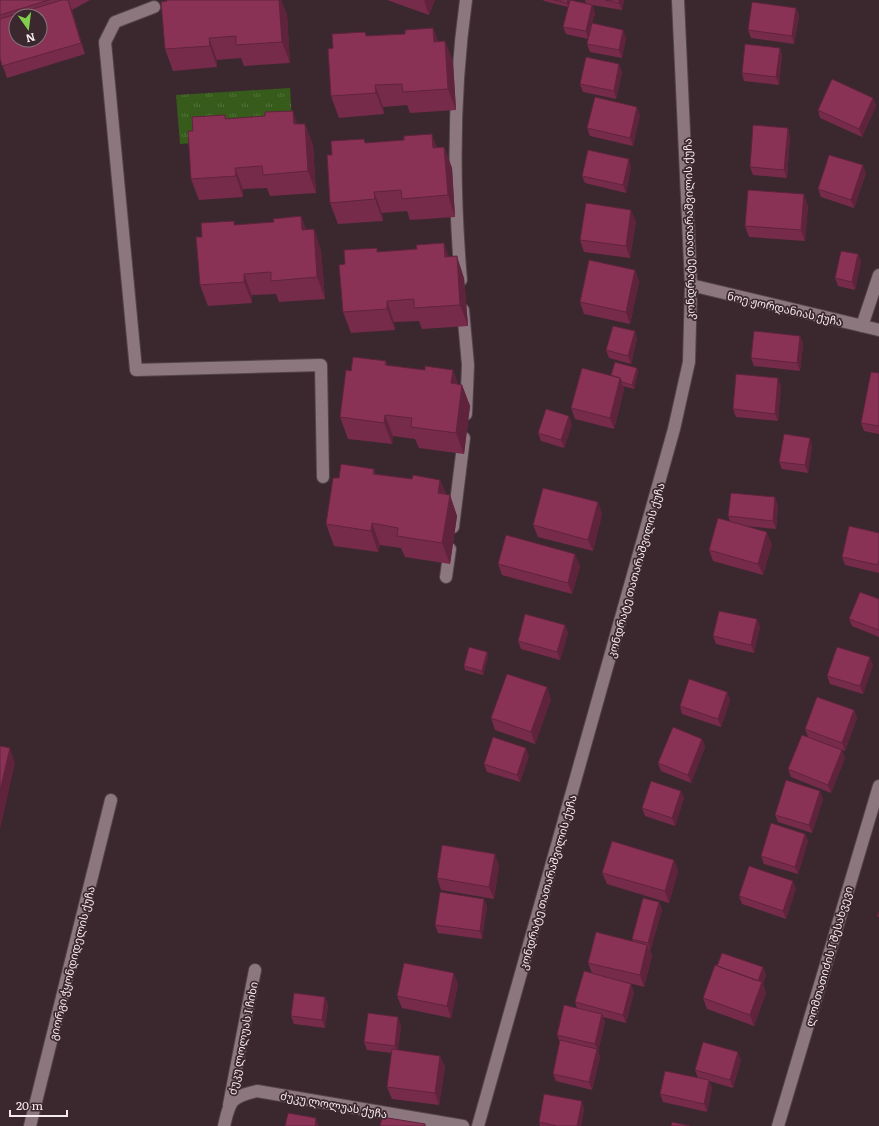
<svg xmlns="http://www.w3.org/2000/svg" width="879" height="1126" viewBox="0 0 879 1126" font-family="Literata,'Noto Sans Georgian',serif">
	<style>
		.grass { fill: url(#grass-tufts) }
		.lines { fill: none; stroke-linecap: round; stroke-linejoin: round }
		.minor-casing { stroke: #53444a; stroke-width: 14 }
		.minor { stroke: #8d777e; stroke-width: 12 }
		.wall { fill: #762b4a }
		.shaded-wall { fill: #60233c }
		.building { fill: #893256; stroke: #60233c; fill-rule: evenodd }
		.labels { text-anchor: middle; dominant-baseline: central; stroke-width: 3.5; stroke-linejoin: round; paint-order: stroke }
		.street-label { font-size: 11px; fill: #f6e9ed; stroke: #3a282e }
	</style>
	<defs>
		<pattern id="grass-tufts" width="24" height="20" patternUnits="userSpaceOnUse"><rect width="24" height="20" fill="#365b1b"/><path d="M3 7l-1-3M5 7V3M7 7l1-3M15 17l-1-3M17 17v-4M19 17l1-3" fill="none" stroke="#54733c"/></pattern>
	</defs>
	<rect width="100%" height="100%" fill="#3a282e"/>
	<path class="grass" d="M290 88 293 136 180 144 176 95Z"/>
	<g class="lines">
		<g class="minor-casing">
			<path id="minor" d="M154 7 115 22 105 42 136 370 321 365 323 477
				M461 280C453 187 453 93 466 0
				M691 285 879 330
				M463 310 468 365 466 414
				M862 326 879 275
				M453 527 464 438
				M446 577 450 549
				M229 1105 255 970
				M30 1126 111 800
				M224 1126C230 1100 231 1097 257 1091L463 1126
				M478 1126 674 429 689 362 691 285 678 0
				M778 1126 879 786"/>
		</g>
		<use href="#minor" class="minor"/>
	</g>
	<path class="wall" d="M0 0H90L72 10 85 54 7 78 0 58Z
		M167 0H281L287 15 290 63 244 66 241 58 217 60V67L173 71 165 49Z
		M387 0H435L429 15Z
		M543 0H571L586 3 585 0H624L622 10 592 5 595 13 592 23 623 30 626 38 622 58 590 52 587 44 588 39 566 34 563 27 568 7 544 1Z
		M796 8 799 16 794 44 751 38 748 30Z
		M433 28 438 41H445L453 62 456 110 410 113 407 105 383 107 384 114 339 118 331 96 333 48 365 32 367 36 405 34Z
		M780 48 782 56 779 85 744 81 742 73Z
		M622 72 616 99 583 92 580 84Z
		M873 98 876 106 862 137 820 118 818 110Z
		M225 115 227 119 298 124H305L313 145 316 193 270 196 267 188 243 189V197L199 200 191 179 193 131Z
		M640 115 633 146 590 136 587 128Z
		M790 136 787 178 753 175 750 167Z
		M366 143 437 148 444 147 452 168 455 217 410 220 407 211 382 213 383 221 338 224 330 203 332 155Z
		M631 167 626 193 585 183 582 176Z
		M866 173 854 208 821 197 818 189Z
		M808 206 805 241 749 237 745 226Z
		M301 216 306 230 314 229 321 251 325 299 279 302 276 294 252 295V303L208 306 200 285 202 237 235 225 274 222Z
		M636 221 630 258 584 252 580 240Z
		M378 252 449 257 464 278 468 326 422 329 419 321 394 322 395 330 351 333 343 312 345 264Z
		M858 254 861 262 855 290 838 286 835 278Z
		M635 270 639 282 630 324 584 314 580 302Z
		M800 336 803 344 800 371 754 366 751 358Z
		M637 339 631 364 609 358 606 350Z
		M386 361 387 365 425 370H453L458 384 462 385 470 406 464 454 419 448 415 439 393 436 392 444 348 439 340 417 351 371Z
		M637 368 638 372 634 389 623 386 624 389 614 429 575 419 571 408 611 375Z
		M879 373V434L864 431 861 423Z
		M781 386 778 421 736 417 733 409Z
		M572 424 564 448 541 441 538 433Z
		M812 446 808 473 782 469 779 462Z
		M374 469 375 474 412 479 440 480 446 494 450 495 457 516 450 564 405 557 401 548 380 545 378 552 334 546 326 524 339 478Z
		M598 502 602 514 593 551 538 537 533 525Z
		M778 505 776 529 745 526 772 544 763 575 713 561 709 550 730 521 728 516Z
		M879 533V573L845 565 842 557Z
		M498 564 580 566 572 594 502 575Z
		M879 599V637L852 626 849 619Z
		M757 619 760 627 754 653 716 644 713 636Z
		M565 625 568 633 560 660 521 649 518 641Z
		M487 652 488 656 483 675 465 670 464 666Z
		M873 665 863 694 830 684 827 676Z
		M727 692 730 700 721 727 682 714 680 706Z
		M551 699 535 744 495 730 491 718Z
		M854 710 857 718 845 751 810 738 845 758 831 793 791 777 788 769 808 737 805 729Z
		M702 739 705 747 691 783 661 771 658 763Z
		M529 756 520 782 487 772 484 764Z
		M681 791 684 798 675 826 645 816 642 808Z
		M823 799 812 833 778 822 775 815Z
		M805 834 808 841 798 874 764 864 761 856Z
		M674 860 678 871 669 903 607 884 602 873Z
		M499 865 494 899 441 890 437 878Z
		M796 888 786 919 742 904 739 896Z
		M484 899 487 907 482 939 438 933 435 925Z
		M659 902 662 910 650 951 652 956 644 987 625 982 631 984 634 992 626 1023 603 1017 605 1022 598 1051 600 1057 592 1090 556 1081 553 1074 560 1042 557 1035 577 1008 575 1002 592 973 588 963 633 941 632 939Z
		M717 966 763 967 766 975 763 984 766 993 754 1026 707 1009 703 998Z
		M458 984 451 1018 402 1008 397 996Z
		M325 997 328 1005 325 1028 294 1024 291 1016Z
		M401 1025 398 1050 440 1056 445 1067 439 1105 392 1099 387 1087 392 1053 367 1050 364 1042Z
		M741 1060 733 1088 709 1081 712 1088 707 1112 663 1102 660 1094 698 1078 695 1070Z
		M584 1109 581 1126H540L539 1122Z"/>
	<path class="shaded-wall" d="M68 0 72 10 85 54 81 43Z
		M279 0H281L287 15 290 63 282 42Z
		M424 0H435L429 15Z
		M568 0H570L568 7 567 3Z
		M619 0H624L622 10 619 3Z
		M592 5 595 13 588 39 586 31Z
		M796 8 799 16 794 44 792 36Z
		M433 28 441 49 434 42Z
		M623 30 626 38 622 58 619 50Z
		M209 38 217 60V67L210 46Z
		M445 41 453 62 456 110 448 89Z
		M780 48 782 56 779 85 776 77Z
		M619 64 622 72 616 99 614 91Z
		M375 85 383 107 384 114 376 93Z
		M873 98 876 106 862 137 859 129Z
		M637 107 640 115 633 146 630 138Z
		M293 111 300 132 294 124Z
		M305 124 313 145 316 193 308 171Z
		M788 128 790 136 787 178 784 170Z
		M432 134 440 155 433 148Z
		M444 147 452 168 455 217 448 195Z
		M629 159 631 167 626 193 623 185Z
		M863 165 866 173 854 208 851 200Z
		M235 168 243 189V197L236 176Z
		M374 192 382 213 383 221 375 199Z
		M804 194 808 206 805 241 801 230Z
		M631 210 636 221 630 258 626 246Z
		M301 216 309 238 302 230Z
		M314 229 321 251 325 299 317 277Z
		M444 243 452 265 445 257Z
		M858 254 861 262 855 290 852 282Z
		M457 256 464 278 468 326 460 305Z
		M635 270 639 282 630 324 626 312Z
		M244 274 252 295V303L244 282Z
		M387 301 394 322 395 330 387 309Z
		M635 331 637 339 631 364 628 356Z
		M800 336 803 344 800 371 797 363Z
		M637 368 638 372 634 389 632 385Z
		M453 370 461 391 451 383Z
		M620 378 624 389 614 429 610 418Z
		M778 378 781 386 778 421 775 414Z
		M462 385 470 406 464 454 456 433Z
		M385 415 393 436 392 444 384 423Z
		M569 416 572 424 564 448 561 440Z
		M810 438 812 446 808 473 805 465Z
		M440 480 448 501 438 493Z
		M450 495 457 516 450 564 442 543Z
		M775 497 778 505 776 529 773 521Z
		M598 502 602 514 593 551 588 540Z
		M372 523 380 545 378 552 371 531Z
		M767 532 772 544 763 575 758 564Z
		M575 554 580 566 572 594 568 583Z
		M757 619 760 627 754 653 751 645Z
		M565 625 568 633 560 660 557 652Z
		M487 652 488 656 483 675 482 671Z
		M870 657 873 665 863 694 860 686Z
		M547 687 551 699 535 744 531 732Z
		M727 692 730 700 721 727 718 719Z
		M854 710 857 718 845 751 842 743Z
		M702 739 705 747 691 783 688 775Z
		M10 748 15 763 0 830V791Z
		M526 748 529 756 520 782 517 775Z
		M842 750 845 758 831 793 828 785Z
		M681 791 684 798 675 826 672 818Z
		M820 791 823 799 812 833 809 825Z
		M805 834 808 841 798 874 795 867Z
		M495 854 499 865 494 899 489 887Z
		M674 860 678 871 669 903 665 891Z
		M793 881 796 888 786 919 783 911Z
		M484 899 487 907 482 939 480 931Z
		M659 902 662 910 650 951 648 943Z
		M647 945 652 956 644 987 640 975Z
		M763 967 766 975 763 984 766 993 754 1026 750 1015 757 984Z
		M454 973 458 984 451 1018 447 1006Z
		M631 984 634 992 626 1023 623 1015Z
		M325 997 328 1005 325 1028 322 1020Z
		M602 1014 605 1022 598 1051 595 1044Z
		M398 1017 401 1025 398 1054 395 1046Z
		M597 1049 600 1057 592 1090 589 1082Z
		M738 1052 741 1060 733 1088 730 1080Z
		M440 1056 445 1067 439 1105 435 1093Z
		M709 1080 712 1088 707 1112 704 1104Z
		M582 1101 584 1109 581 1126H577Z
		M316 1118 319 1126H315Z"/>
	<path class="building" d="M0 0H49L0 15Z
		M62 0H68L81 43 2 66 0 58V19ZM16 16H40V40H16Z
		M167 0H279L282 42 236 45V36L209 38 210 46 165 49 161 2 167 1Z
		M554 0H568L567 3Z
		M570 0 592 5 586 31 563 27Z
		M605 0H619V3Z
		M752 2 796 8 792 36 748 30Z
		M592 23 623 30 619 50 587 44Z
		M433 28 434 42 445 41 448 89 403 92 402 84 375 85 376 93 331 96 328 49 333 48 332 34 365 32 366 36 405 34V30Z
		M745 44 780 48 776 77 742 73Z
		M586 57 619 64 614 91 580 84Z
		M832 79 873 98 859 129 818 110Z
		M595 97 637 107 630 138 587 128Z
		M293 111 294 124H305L308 171 263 175 262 166 235 168 236 176 191 179 188 131H193L192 117 225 115V119L265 116V112Z
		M753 125 788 128 784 170 750 167Z
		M432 134 433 148 444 147 448 195 402 199 401 190 374 192 375 199 330 203 327 155H332L331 141 364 139 365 143 404 140V136Z
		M588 150 629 159 623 185 582 176Z
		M829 155 863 165 851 200 818 189Z
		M748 190 804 194 801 230 745 226Z
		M586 203 631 210 626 246 580 240Z
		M301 216 302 230 314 229 317 277 271 281V272L244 274V282L200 285 196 237H202L201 223 234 221V225L274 222 273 219Z
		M444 243 445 257 457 256 460 305 414 308V299L387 301V309L343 312 339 265 345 264 344 250 377 248V252L417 249 416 245Z
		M841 251 858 254 852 282 835 278Z
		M589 260 635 270 626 312 580 302Z
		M613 326 635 331 628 356 606 350Z
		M754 331 800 336 797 363 751 358Z
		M353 357 386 361 385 365 425 370V366L453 370 451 383 462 385 456 433 411 427 412 418 385 415 384 423 340 417 346 370 351 371Z
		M615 362 637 368 632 385 622 382 620 378 611 375Z
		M582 368 620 378 610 418 571 408Z
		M871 372 879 373V426L861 423Z
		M736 374 778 378 775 414 733 409Z
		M546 409 569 416 561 440 538 433Z
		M784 434 810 438 805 465 779 462Z
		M341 464 374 469 373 474 412 479 413 475 440 480 438 493 450 495 442 543 397 536 398 528 372 523 371 531 326 524 333 478H339Z
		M543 488 598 502 588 540 533 525Z
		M731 493 775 497 773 521 728 516Z
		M718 518 767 532 758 564 709 550Z
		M849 526 879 533V560L878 565 842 557Z
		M506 535 575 554 568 583 498 564Z
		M860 592 879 599V630L849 619Z
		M719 611 757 619 751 645 713 636Z
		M525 614 565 625 557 652 518 641Z
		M469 647 487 652 482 671 464 666Z
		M837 647 870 657 860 686 827 676Z
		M507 674 547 687 531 732 491 718Z
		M689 679 727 692 718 719 680 706Z
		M817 697 854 710 842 743 805 729Z
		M673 727 702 739 688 775 658 763Z
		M802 735 842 750 828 785 788 769Z
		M493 737 526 748 517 775 484 764Z
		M0 746 10 748 0 791Z
		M786 780 820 791 809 825 775 815Z
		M651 781 681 791 672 818 642 808Z
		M771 823 805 834 795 867 761 856Z
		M612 841 674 860 665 891 602 873Z
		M442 845 495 854 489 887 437 878Z
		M749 866 793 881 783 911 739 896Z
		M440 892 484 899 480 931 435 925Z
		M643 898 659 902 648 943 632 939Z
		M879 912V917L877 916Z
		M596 932 647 945 640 975 588 963Z
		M722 953 763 967 758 981 717 966Z
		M404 963 454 973 447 1006 397 996Z
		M715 965 762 982 750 1015 703 998Z
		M584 971 631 984 623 1015 575 1002Z
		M294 993 325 997 322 1020 291 1016Z
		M564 1005 602 1014 595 1044 557 1035Z
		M368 1013 398 1017 395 1046 364 1042Z
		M560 1040 597 1049 589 1082 553 1074Z
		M703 1042 738 1052 730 1080 695 1070Z
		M392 1049 440 1056 435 1093 387 1087Z
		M665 1071 709 1080 704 1104 660 1094Z
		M544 1094 582 1101 577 1126H557L539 1122Z
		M288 1113 316 1118 315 1126H285Z
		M382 1117 425 1124V1126H380Z
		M672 1122 690 1126H671Z"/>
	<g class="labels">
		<g class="street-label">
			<text transform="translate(688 229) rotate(-91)">კონდრატე თათარაშვილის ქუჩა</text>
			<text transform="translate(785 308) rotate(13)">ნოე ჟორდანიას ქუჩა</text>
			<text transform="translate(635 570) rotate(-74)">კონდრატე თათარაშვილის ქუჩა</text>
			<text transform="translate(547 882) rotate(-74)">კონდრატე თათარაშვილის ქუჩა</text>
			<text transform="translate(828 956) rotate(-74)">ლომთათიძის I შესახვევი</text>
			<text transform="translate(71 963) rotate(-76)">გიორგი ჭყონდიდელის ქუჩა</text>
			<text transform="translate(242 1038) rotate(-79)">ძუკუ ლოლუას I ჩიხი</text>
			<text transform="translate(334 1104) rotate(10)">ძუკუ ლოლუას ქუჩა</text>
		</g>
	</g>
	<g transform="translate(28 28) rotate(166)"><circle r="19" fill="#3a282e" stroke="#85757a"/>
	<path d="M0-3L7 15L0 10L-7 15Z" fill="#83d04e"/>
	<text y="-6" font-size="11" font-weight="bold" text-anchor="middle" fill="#f6e9ed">N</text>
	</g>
	<path d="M10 1110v6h57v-6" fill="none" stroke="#f6e9ed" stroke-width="2"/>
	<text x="16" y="1110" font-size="12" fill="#f6e9ed" stroke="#3a282e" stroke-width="3" paint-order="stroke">20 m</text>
</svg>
